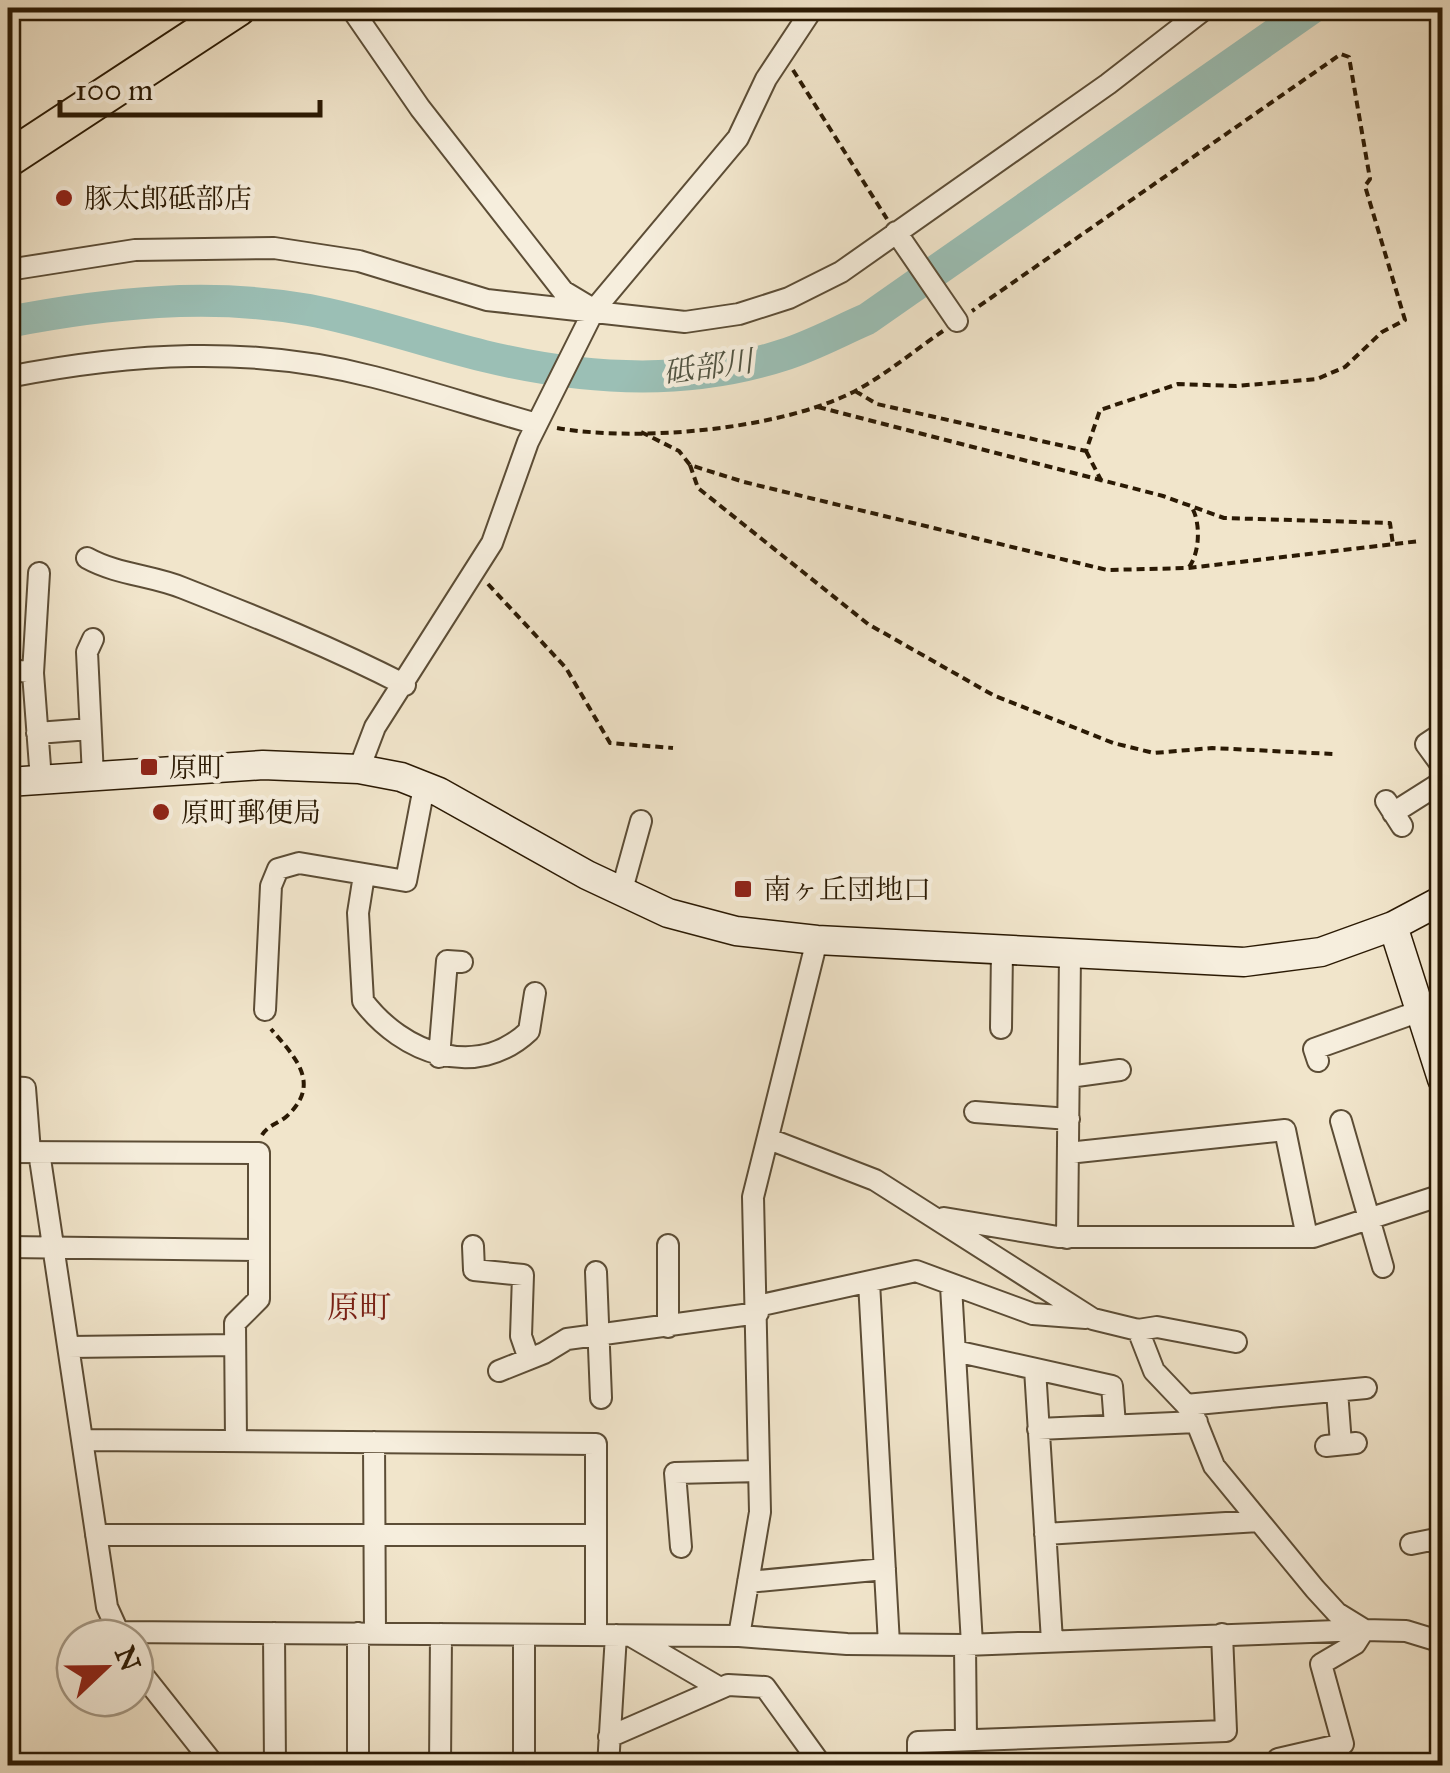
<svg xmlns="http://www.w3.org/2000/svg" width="1450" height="1773" viewBox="0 0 1450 1773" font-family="'IM FELL Great Primer','Noto Serif JP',serif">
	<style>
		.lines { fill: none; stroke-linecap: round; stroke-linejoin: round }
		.river { stroke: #9bbfb5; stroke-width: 32 }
		.street-casing { stroke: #5c4d36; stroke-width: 24 }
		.secondary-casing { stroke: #2b1a04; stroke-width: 31 }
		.highway-casing { stroke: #2b1a04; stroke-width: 39 }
		.path { stroke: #2b1a04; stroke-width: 4; stroke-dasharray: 8 5; stroke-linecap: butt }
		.street { stroke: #f6eedd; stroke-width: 20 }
		.secondary { stroke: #f6eedd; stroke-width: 28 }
		.highway { stroke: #f1e5cb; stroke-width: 35 }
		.poi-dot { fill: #8f2418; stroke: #f6eedd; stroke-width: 4 }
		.labels { text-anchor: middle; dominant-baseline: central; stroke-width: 9; stroke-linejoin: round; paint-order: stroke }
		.poi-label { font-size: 28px; fill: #2b1a04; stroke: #f6eedd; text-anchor: start }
		.water-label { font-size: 30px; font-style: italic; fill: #525442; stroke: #f6eedd }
		.quarter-label { font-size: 32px; fill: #7a1f14; stroke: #f6eedd }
	</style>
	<rect width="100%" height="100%" fill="#f1e5cb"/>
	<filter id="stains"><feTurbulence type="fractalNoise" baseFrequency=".002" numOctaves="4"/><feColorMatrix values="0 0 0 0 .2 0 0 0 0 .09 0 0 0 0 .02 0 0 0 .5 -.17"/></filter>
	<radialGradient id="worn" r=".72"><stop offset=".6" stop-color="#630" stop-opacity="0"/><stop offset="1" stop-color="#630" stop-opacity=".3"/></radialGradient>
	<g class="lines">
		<path class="river" d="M8 322C106 303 209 292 309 310 368 321 426 342 484 356 583 380 686 387 783 355 812 346 839 331 867 319L1312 8"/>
		<g class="street-casing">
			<path id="street" d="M351 8 420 108 563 291 588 306
				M896 232 957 321
				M8 270 135 250 274 248 359 261 487 300 685 322 739 314 789 298 841 272 1108 84 1206 8
				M8 377C130 353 251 345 374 377 429 391 483 409 537 424
				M87 558C118 575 151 575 183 588 259 618 333 648 405 685
				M93 639 87 652 93 776
				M8 669 33 673 41 780
				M33 673 39 573
				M37 733 90 729
				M1435 738 1426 744 1442 766
				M359 769 375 727 492 543 528 442 594 310 738 138 766 79 813 8
				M1386 801 1402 826
				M1393 813 1442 782
				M364 875 358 913 363 1001C402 1053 476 1081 529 1031L535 993
				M621 893 641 821
				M265 1010 271 886 278 869 299 863 406 881 424 787
				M1001 1028 1002 950
				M439 1057 447 961 462 962
				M1318 1061 1314 1049 1420 1011
				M1069 1077 1120 1070
				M8 1087 25 1088 30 1152
				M975 1112 1069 1119
				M1341 1121 1383 1267
				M769 1139 875 1180 1093 1319 1138 1330 1154 1371 1192 1411 1214 1466 1315 1589 1337 1613 1363 1629
				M8 1152 259 1153V1299L235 1323 236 1441
				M39 1152 107 1607 121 1638
				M1068 1153 1285 1130 1307 1237
				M944 1218 1058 1237H1313L1442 1195
				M1067 1238 1070 954
				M668 1245V1327
				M473 1246 474 1270 523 1275 521 1336 529 1359
				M8 1247 259 1250
				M596 1272 601 1398
				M869 1282 889 1644
				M951 1286 972 1644
				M757 1306 916 1271 1033 1314 1086 1318
				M1138 1330 1157 1327 1236 1342
				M69 1347 235 1345
				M955 1351 1112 1386 1115 1425
				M1035 1369 1052 1641
				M499 1371 544 1353 567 1339 758 1313
				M1337 1391 1341 1444
				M1186 1405 1366 1388
				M1038 1429 1197 1422
				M83 1440 596 1444V1635
				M374 1442 375 1633
				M1326 1446 1356 1443
				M1045 1534 1259 1521
				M96 1535H596
				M1411 1544 1431 1540 1442 1545
				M681 1547 675 1473 759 1471
				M748 1582 885 1569
				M118 1632 739 1636 847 1644 965 1645 1364 1630 1406 1631 1442 1642
				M274 1633 275 1766
				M524 1635V1766
				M631 1636 720 1688
				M739 1636 760 1512 753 1197 817 940
				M965 1645 966 1740
				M135 1665 215 1766
				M1442 1694V1758
				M609 1737 728 1685 765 1687 822 1766
				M358 1766V1633
				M440 1766 441 1634
				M608 1766 616 1635
				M918 1766V1742L1226 1731 1222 1634
				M1280 1766 1278 1759 1343 1744 1321 1664 1355 1644 1364 1630"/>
		</g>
		<g class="secondary-casing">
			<path id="secondary" d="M8 782 263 765 359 769 401 777 439 792 587 875 668 913 736 931 817 940 1244 962 1321 952 1393 926 1442 900
				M1393 926 1442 1079"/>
		</g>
		<g class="highway-casing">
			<path id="highway" d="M8 159 238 8"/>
		</g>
		<path class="path" d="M793 70 887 219
			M855 391 877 404 1086 451 1100 410 1178 384 1236 386 1317 379 1345 367 1382 332 1405 320 1365 186 1370 179 1349 57 1341 54 972 311
			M818 407 1163 496 1224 518 1390 523 1393 545
			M557 428C638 442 772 430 847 395 881 379 912 352 943 331
			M641 432 679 451 690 465 744 482 1107 570 1188 568 1420 541
			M1086 451 1102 482
			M690 465 698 488 868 624 993 695 1113 743 1154 753 1212 748 1333 754
			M1189 567C1200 553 1201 521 1191 506
			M488 584 566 668 610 743 673 748
			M262 1135C268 1125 278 1124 287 1116 323 1083 293 1055 271 1029"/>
		<use href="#street" class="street"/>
		<use href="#secondary" class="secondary"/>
		<use href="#highway" class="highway"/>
	</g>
	<g class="poi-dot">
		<circle cx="64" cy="198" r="10"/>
		<rect x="139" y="757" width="20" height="20" rx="5"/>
		<circle cx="161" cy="812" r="10"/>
		<rect x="733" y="879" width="20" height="20" rx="5"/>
	</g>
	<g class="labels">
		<g class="poi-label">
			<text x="84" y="198">豚太郎砥部店</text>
			<text x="169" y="767">原町</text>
			<text x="181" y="812">原町郵便局</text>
			<text x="763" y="889">南ヶ丘団地口</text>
		</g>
		<g class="water-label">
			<text transform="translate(708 367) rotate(-8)">砥部川</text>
		</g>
		<g class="quarter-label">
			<text x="359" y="1307">原町</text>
		</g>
	</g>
	<rect width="1450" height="1773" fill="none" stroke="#f1e5cb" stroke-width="40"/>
	<rect x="10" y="10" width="1430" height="1753" fill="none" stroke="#2b1a04" stroke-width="5"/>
	<rect x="20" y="20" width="1410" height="1733" fill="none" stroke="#2b1a04" stroke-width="2.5"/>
	<g transform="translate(105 1668) rotate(68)"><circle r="48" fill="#f6eedd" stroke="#a59986" stroke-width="2.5"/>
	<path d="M0-8L18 38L0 25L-18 38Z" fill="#8f2418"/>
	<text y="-15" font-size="28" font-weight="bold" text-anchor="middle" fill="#2b1a04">N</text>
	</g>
	<path d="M60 100v15h260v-15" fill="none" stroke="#2b1a04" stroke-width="5"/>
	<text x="75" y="100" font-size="30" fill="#2b1a04" stroke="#f6eedd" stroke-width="8" paint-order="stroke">100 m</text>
	<rect width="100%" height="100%" filter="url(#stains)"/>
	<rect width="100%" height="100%" fill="url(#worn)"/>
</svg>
